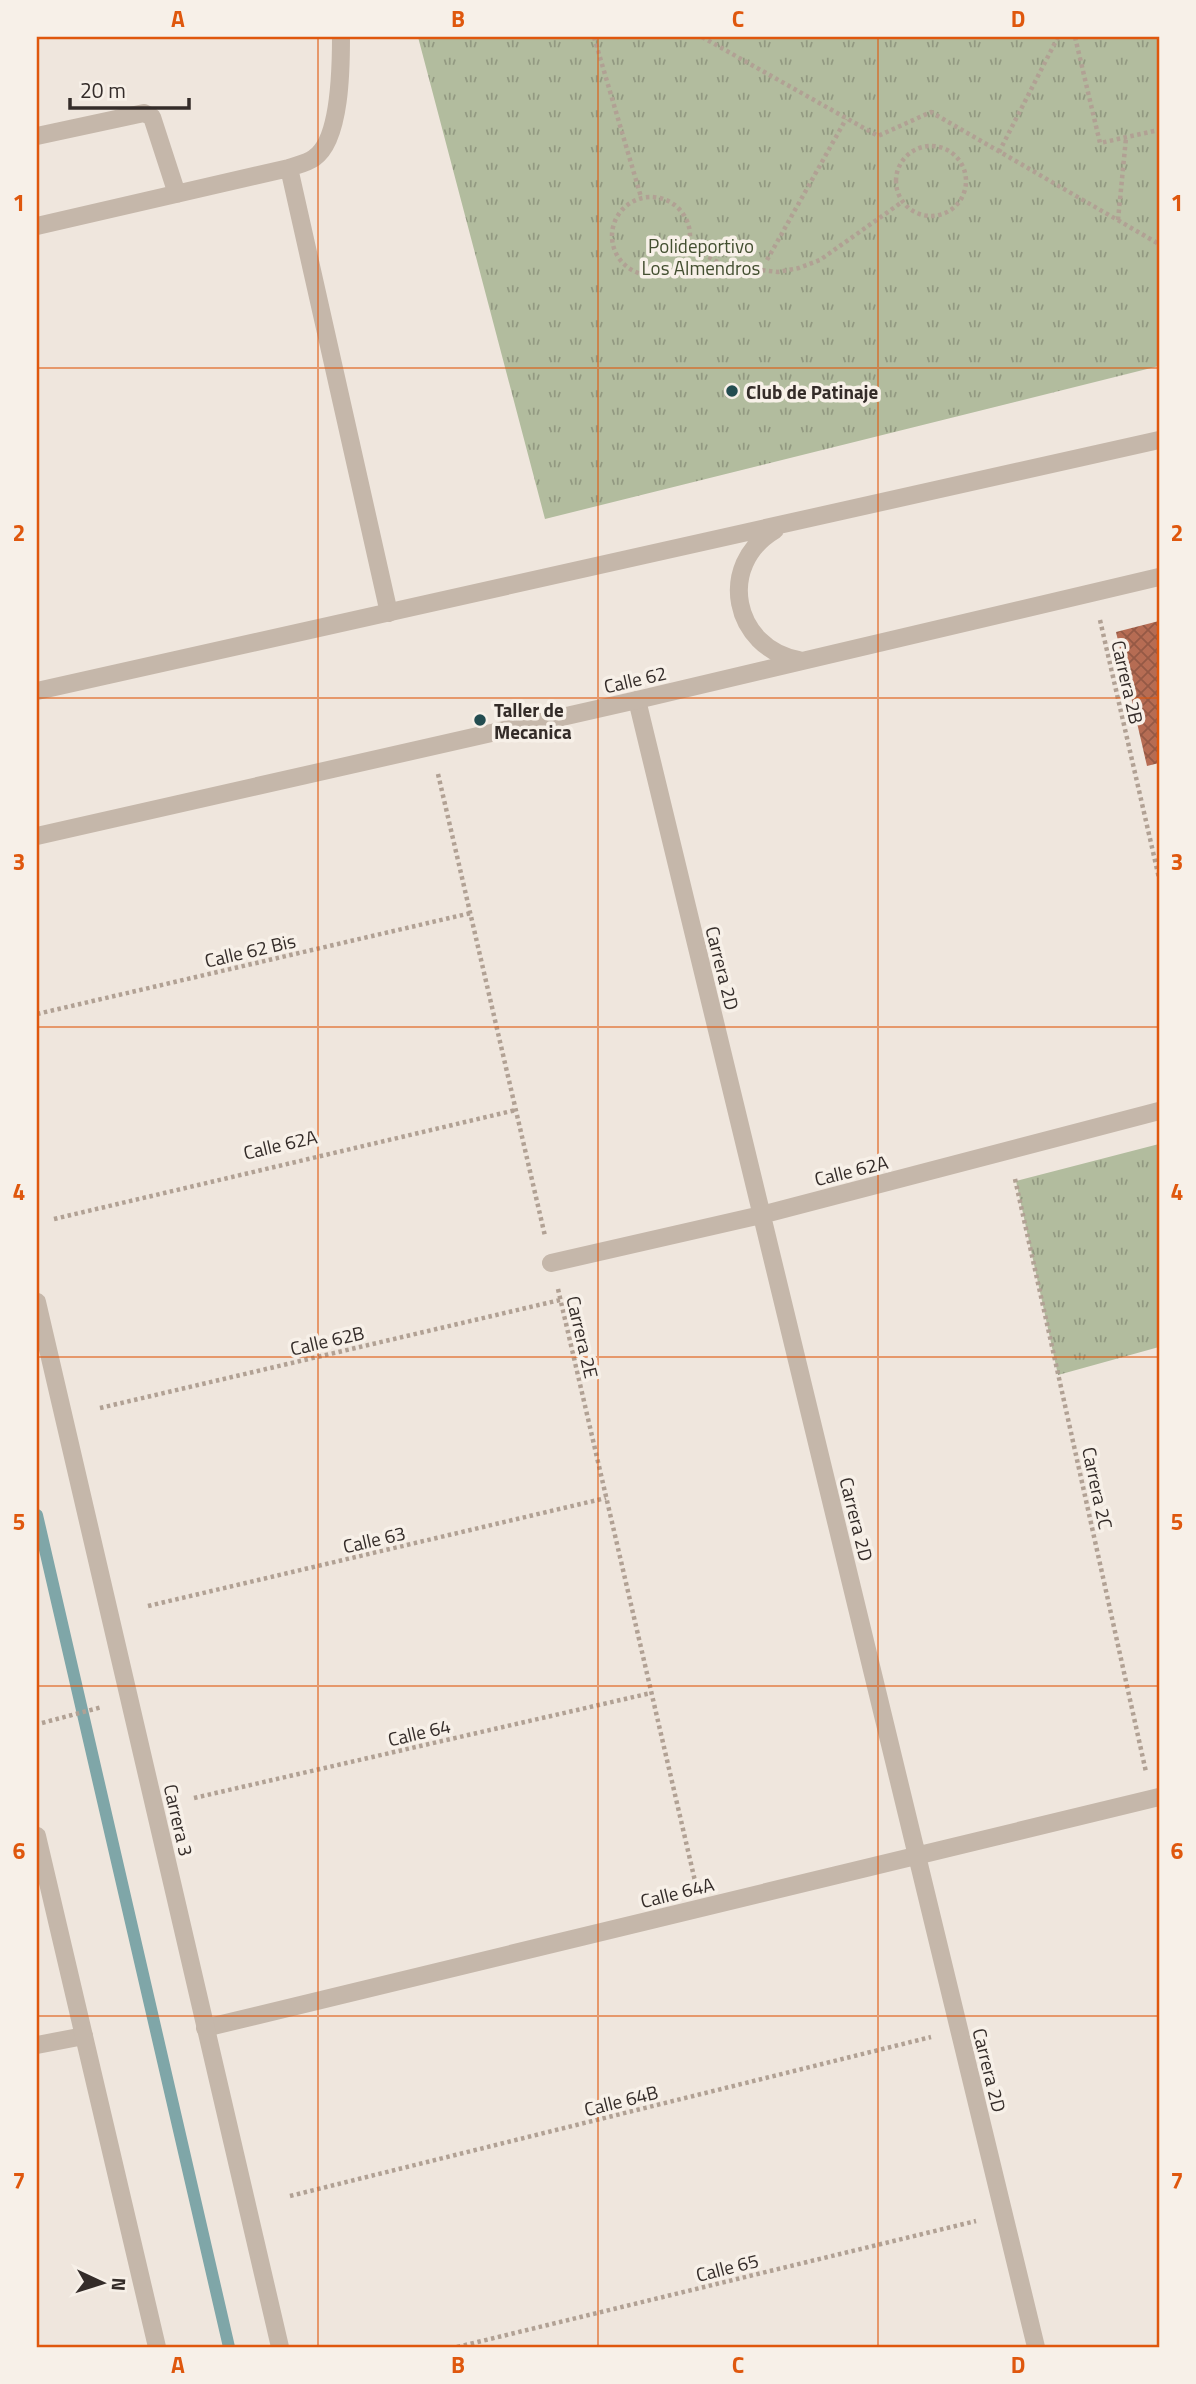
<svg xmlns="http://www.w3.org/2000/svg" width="1196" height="2384" viewBox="0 0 1196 2384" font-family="'Titillium Web',sans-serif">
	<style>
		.grass { fill: url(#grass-tufts) }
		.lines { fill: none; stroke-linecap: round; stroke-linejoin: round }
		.stream { stroke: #7fa6a8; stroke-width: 12 }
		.building { fill: url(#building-cross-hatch) }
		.path { stroke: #b1a194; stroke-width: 4.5; stroke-dasharray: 3.5 3.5; stroke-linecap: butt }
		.service { stroke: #c5b7aa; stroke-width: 18 }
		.minor { stroke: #c5b7aa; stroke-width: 18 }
		.tertiary { stroke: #c5b7aa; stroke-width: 18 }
		.grid { fill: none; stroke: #df570d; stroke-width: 2; stroke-opacity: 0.55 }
		.poi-dot { fill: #234c50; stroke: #f7f0e8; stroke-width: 2.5 }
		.labels { text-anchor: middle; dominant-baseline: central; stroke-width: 7; stroke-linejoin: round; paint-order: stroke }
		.park-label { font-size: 19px; fill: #434f30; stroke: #f7f0e8 }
		.poi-label { font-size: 19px; font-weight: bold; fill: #342c29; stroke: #f7f0e8; text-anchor: start }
		.street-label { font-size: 19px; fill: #342c29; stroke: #f7f0e8 }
		.neatline { fill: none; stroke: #df570d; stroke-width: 2.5 }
		.grid-label { font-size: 23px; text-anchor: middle; font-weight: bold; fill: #df570d }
	</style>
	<defs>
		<pattern id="grass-tufts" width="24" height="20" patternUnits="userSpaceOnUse" patternTransform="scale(1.75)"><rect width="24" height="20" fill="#b2bc9e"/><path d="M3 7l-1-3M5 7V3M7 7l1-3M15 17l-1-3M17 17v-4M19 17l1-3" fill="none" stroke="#929981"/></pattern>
		<pattern id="building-cross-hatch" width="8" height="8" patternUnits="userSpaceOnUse" patternTransform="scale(1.75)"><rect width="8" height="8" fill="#b66c53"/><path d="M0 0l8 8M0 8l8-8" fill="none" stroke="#955945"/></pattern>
	</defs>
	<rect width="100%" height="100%" fill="#efe6dd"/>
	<path class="grass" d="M418 37H1159V366L545 519Z
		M1159 1144V1347L1058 1375 1016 1181Z"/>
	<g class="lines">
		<path class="stream" d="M37 1515 229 2347"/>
	</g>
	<path class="building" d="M1159 621V763L1147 766 1116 632Z"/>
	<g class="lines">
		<path class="path" d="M594 37 641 197
			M702 37 878 136 931 112 1159 244
			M1075 37 1100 143 1159 130
			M896 181a35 35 0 1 1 70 0a35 35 0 1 1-70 0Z
			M999 152 1058 37
			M612 236a39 39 0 1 1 78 0a39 39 0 1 1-78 0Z
			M1118 220 1126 138
			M690 247 725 266 778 272 799 268 820 260 902 202
			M767 260 846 119
			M1100 620 1159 878
			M438 774 545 1236
			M37 1014 471 913
			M1015 1179 1146 1772
			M54 1219 516 1110
			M558 1289 695 1881
			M100 1408 560 1300
			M148 1606 606 1498
			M42 1723 102 1707
			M194 1798 651 1693
			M290 2196 931 2037
			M457 2347 976 2221"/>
		<path class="service" d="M37 136 144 113 152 117 177 194
			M289 168C297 165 307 163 314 158 341 140 341 66 341 37
			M37 226 289 168 389 613"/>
		<path class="minor" d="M637 700 1036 2347
			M551 1263 761 1215 1159 1111
			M205 2028 1159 1797
			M37 2045 84 2036"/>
		<path class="tertiary" d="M775 530C716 565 733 648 799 660
			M37 691 1159 440
			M37 836 637 700 1159 577
			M37 1302 280 2347
			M37 1836 157 2347"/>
	</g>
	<path class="grid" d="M318 37V2347M598 37V2347M878 37V2347M37 368H1159M37 698H1159M37 1027H1159M37 1357H1159M37 1686H1159M37 2016H1159"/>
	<g class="poi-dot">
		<circle cx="732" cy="391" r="7"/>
		<circle cx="480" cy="720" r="7"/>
	</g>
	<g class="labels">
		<g class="park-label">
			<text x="701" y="245">Polideportivo<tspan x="701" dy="22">Los Almendros</tspan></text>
		</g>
		<g class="poi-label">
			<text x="746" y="391">Club de Patinaje</text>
			<text x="494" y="709">Taller de<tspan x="494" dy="22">Mecanica</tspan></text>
		</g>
		<g class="street-label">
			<text transform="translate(635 679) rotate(-13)">Calle 62</text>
			<text transform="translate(1128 682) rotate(77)">Carrera 2B</text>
			<text transform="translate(250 950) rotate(-13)">Calle 62 Bis</text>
			<text transform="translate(723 968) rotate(76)">Carrera 2D</text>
			<text transform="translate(280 1144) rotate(-13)">Calle 62A</text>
			<text transform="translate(851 1170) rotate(-14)">Calle 62A</text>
			<text transform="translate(583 1337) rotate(77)">Carrera 2E</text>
			<text transform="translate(327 1340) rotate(-13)">Calle 62B</text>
			<text transform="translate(1098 1488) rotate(78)">Carrera 2C</text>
			<text transform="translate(857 1519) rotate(76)">Carrera 2D</text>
			<text transform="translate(374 1539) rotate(-13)">Calle 63</text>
			<text transform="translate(419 1732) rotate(-13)">Calle 64</text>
			<text transform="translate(179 1820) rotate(77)">Carrera 3</text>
			<text transform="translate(677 1892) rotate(-14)">Calle 64A</text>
			<text transform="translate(990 2070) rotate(76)">Carrera 2D</text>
			<text transform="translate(621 2100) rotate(-14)">Calle 64B</text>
			<text transform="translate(727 2267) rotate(-14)">Calle 65</text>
		</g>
	</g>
	<rect width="1196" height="2384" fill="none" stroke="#f7f0e8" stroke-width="77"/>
	<g transform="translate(102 2283) rotate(94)" stroke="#f7f0e8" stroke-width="5" paint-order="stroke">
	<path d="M0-5L12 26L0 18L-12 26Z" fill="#342c29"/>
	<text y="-10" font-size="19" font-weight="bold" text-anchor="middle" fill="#342c29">N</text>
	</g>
	<path d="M70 98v10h119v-10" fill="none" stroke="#342c29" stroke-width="3.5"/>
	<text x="80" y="98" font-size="21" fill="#342c29" stroke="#f7f0e8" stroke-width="5" paint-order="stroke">20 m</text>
	<rect x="38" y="38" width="1120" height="2308" class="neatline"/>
	<g class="grid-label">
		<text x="178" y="27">A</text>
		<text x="458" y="27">B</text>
		<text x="738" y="27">C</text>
		<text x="1018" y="27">D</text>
		<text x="19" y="211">1</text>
		<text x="1177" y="211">1</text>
		<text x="19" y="541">2</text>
		<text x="1177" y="541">2</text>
		<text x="19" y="870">3</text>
		<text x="1177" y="870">3</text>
		<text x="19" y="1200">4</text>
		<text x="1177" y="1200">4</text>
		<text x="19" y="1530">5</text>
		<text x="1177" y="1530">5</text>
		<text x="19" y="1859">6</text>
		<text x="1177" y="1859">6</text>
		<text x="19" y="2189">7</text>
		<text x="1177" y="2189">7</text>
		<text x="178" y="2373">A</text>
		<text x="458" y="2373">B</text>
		<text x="738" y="2373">C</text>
		<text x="1018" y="2373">D</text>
	</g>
</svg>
